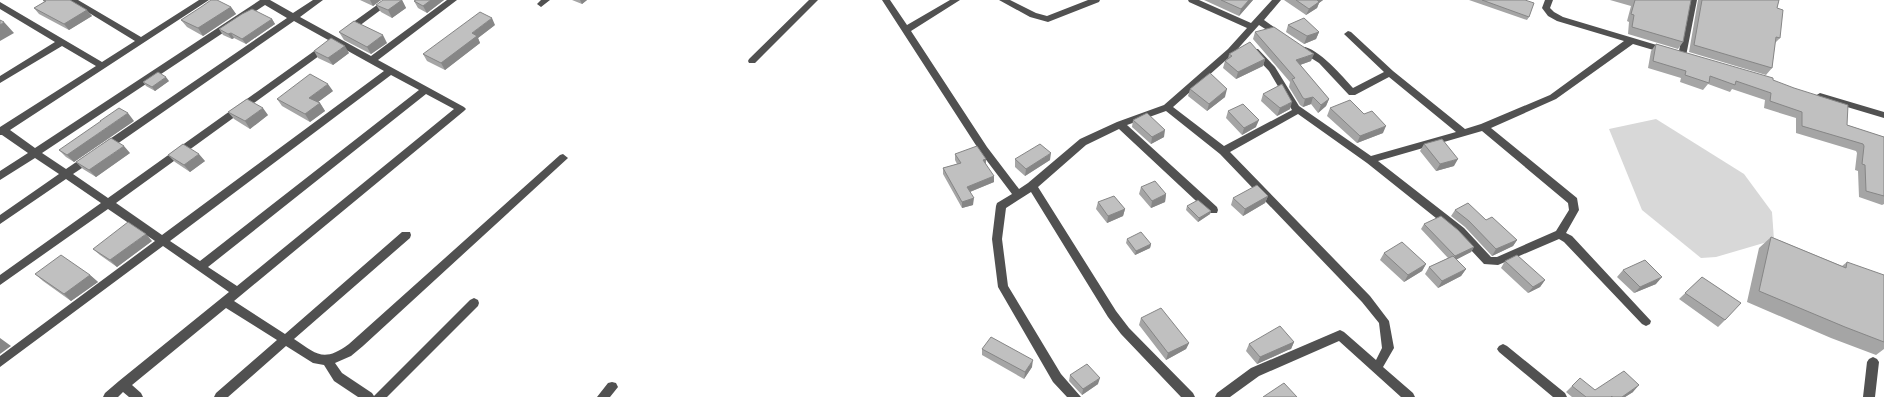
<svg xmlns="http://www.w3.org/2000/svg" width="1884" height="397" viewBox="0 0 1884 397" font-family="'PT Sans Narrow',sans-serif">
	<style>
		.green { fill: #d8d8d8 }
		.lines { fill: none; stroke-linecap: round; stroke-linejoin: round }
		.minor { fill: #515151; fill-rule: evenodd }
		.wall { fill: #a5a5a5 }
		.shaded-wall { fill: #868686 }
		.building { fill: #c0c0c0; stroke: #868686 }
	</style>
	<rect width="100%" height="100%" fill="#fff"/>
	<path class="green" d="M1656 119 1744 174 1772 212 1774 240 1716 257 1701 258 1642 210 1609 129Z"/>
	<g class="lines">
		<path class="minor" d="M68 0H78L141 37 199 0H209L10 130 35 148 260 0H270L293 13 313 0H323L300 17 371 56 447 0H457L378 60 464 107 466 109 464 111 234 301 285 334 402 232H410L411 235 410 238 294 339C317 354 323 363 349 344L560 155 563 154 568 158 363 346 351 356 335 363 342 373 372 393 374 396 470 300 474 298 478 300 479 303 478 306 387 397H358L334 381 324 365 313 363 286 346 228 397H214L216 393 277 340 226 308 132 385 141 393 143 397H129L123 392 118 397H103L105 393 119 381 229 292 163 246 0 367V356L155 241 108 209 0 285V275L101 203 66 179 0 224V215L59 174 35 158 0 180V171L28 153 2 135H0V127L96 66 62 46 0 83V76L55 42 0 9V2L102 62 135 41ZM265 5 287 18 101 145 99 148 101 151H107L294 21 384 71 162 235 116 203 330 48 331 46 330 44H324L108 198 73 174 94 160 96 157 94 154H88L66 169 42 153ZM391 75 419 90 200 261 170 241ZM426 94 454 109 237 286 208 267Z
			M384 0H394L351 32H345L344 30 345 28Z
			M541 0H550L541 7 537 4Z
			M809 0H818L755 63H749L748 61 749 59Z
			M882 0H890L907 25 950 0H960L911 31 987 147 1019 189 1028 183 1080 139 1117 122 1164 105 1228 49 1247 28 1189 2 1188 0H1199L1251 23 1272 0H1281L1264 20 1285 35 1284 37H1278L1259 25 1234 53 1173 107 1224 146 1292 110 1269 71 1252 53 1251 51 1252 49H1258L1275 67 1299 106 1371 156 1456 132 1389 77 1355 95H1349L1319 63 1300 51 1299 49 1300 47C1314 43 1344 78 1353 88L1384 72 1344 34 1348 31 1351 32 1393 71 1465 129 1481 124 1550 95 1624 41 1557 21 1548 16 1542 8 1545 0H1553L1550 8 1554 12 1563 17 1670 49 1671 51 1667 54 1633 44 1556 99 1491 128 1577 198 1579 210 1566 233 1572 236 1651 321 1650 324 1646 326 1642 324 1564 242 1559 239 1498 265 1484 264 1456 234 1367 163 1298 114 1230 152 1370 296 1389 321 1394 348 1383 367 1413 393 1415 397H1401L1339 341 1259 376 1230 397H1215L1217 393 1251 368 1340 330 1344 332 1376 360 1382 348 1379 323 1362 302 1220 154 1166 111 1127 125 1217 207 1218 210 1217 213H1209L1119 129 1086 145 1038 187 1116 311 1129 328 1193 393 1195 397H1181L1121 334 1108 317 1031 192 1006 208 1002 239 1008 286 1061 374 1081 397H1067L1053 382 998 287 992 239 996 206 997 203 1012 194 981 153ZM1482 131 1568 203 1569 210 1556 231 1497 257H1491L1464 228 1378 161Z
			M999 0H1010L1036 13 1047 16 1088 0H1100L1099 2 1048 22 1030 17Z
			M1689 0H1697L1686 56 1682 59 1678 56Z
			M1820 93 1884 112V118L1817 98 1815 96Z
			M1503 344 1507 346 1565 393 1567 397H1553L1499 352 1497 349 1499 346Z
			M1873 357 1877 359 1879 362 1875 397H1863L1867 362 1869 359Z
			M612 382 616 383 618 387 610 397H597L608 383Z"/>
	</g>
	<path class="wall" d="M43 0H70L92 16 69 30 39 14 34 8 44 2Z
		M360 0H381L373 6Z
		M402 0 406 8 392 18 381 12 376 5Z
		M416 0H444L427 13 418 8 414 1Z
		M572 0H587L582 4Z
		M1204 0H1253L1239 16Z
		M1284 0H1323L1319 3 1317 8 1306 15Z
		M1469 0H1525L1529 17 1527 20Z
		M1610 0H1691L1683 42 1678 49 1628 34 1629 22 1627 21 1631 6Z
		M1698 0H1779L1777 8 1780 38 1775 43 1772 68 1766 75 1689 52Z
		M231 7 236 14 203 36 187 27 181 20Z
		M272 19 275 24 246 44 234 38 232 39 223 35 219 29Z
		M495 25 478 38 480 43 445 70 427 61 423 54Z
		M1288 25 1319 32 1316 39 1304 44 1286 32Z
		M339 32 387 43 371 54 344 40Z
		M1255 32 1311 61 1300 65 1329 99 1326 106 1318 113 1311 104 1303 107 1300 105 1289 87 1290 82 1253 39Z
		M1656 44 1773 80 1847 125 1884 137V204L1882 205 1859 197 1858 171 1855 170 1857 153 1856 151 1796 133V118L1764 108 1765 100 1732 89 1730 92 1708 84 1703 90 1680 82 1681 78 1648 68 1651 51Z
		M314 51 349 53 333 65 318 58Z
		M1229 54 1265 59 1263 66 1236 79 1223 68 1225 61 1228 59Z
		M169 81 155 91 146 86 143 82Z
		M1190 89 1225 97 1207 111 1188 96Z
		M333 91 318 102 320 103 325 111 310 122 282 106 277 99Z
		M1263 94 1290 109 1277 116 1261 101Z
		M1330 108 1383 133 1357 143 1327 116Z
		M1228 111 1256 127 1242 135 1226 118Z
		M228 112 268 115 250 129 234 119Z
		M1133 120 1164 137 1151 144 1132 127Z
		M134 121 74 162 66 157 59 150Z
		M1424 144 1454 166 1436 171 1420 151Z
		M130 153 96 177 83 169 76 162Z
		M955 154 986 159V164L994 182 970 192 973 205 962 208 943 174V168L957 164 955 160Z
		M168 155 205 161 190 172 175 162Z
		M1015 159 1050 160 1025 176 1015 167Z
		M1141 187 1166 194 1165 202 1151 208 1139 194Z
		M1268 196 1265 203 1243 216 1231 205 1233 198Z
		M1098 202 1125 209 1123 216 1107 223 1096 209Z
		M1187 206 1211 211 1210 214 1198 222 1186 210Z
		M1455 210 1517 240 1513 246 1492 256 1465 227 1451 216Z
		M1424 224 1474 247 1471 252 1456 259 1466 269 1461 276 1438 288 1425 274 1429 267 1448 258 1421 229Z
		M1771 237 1842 266 1847 262 1884 342V349L1876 355 1831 338 1747 302 1759 248Z
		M1127 239 1151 244 1150 248 1135 255 1126 243Z
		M152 241 117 267 100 255 93 249Z
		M1384 253 1426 264 1422 271 1404 282 1380 260Z
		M1505 261 1545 280 1540 287 1528 293 1501 268Z
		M1623 270 1656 284 1634 293 1617 277Z
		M35 274 90 275 98 282 71 301 43 281Z
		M1702 277 1725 320 1718 327 1679 299Z
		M1141 318 1189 343 1186 349 1166 360 1139 325Z
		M1294 342 1291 349 1288 350 1257 364 1246 351 1249 344Z
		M982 349 1032 367 1024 379 982 355Z
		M1070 375 1098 384 1082 395 1069 381Z
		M1572 386 1595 390 1633 392 1625 397H1572L1566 392Z"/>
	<path class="shaded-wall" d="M370 0H381L373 6Z
		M402 0 406 8 392 18 388 10Z
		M431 0H444L427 13 423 6Z
		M580 0H587L582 4Z
		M1249 0H1253L1239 16 1241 9Z
		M1316 0H1323L1319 3 1317 8 1306 15 1309 9Z
		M231 7 236 14 203 36 198 28Z
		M87 10 92 16 69 30 64 24Z
		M492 18 495 25 478 38 480 43 445 70 441 63 472 33Z
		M272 19 275 24 246 44 242 39Z
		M4 22 14 33 0 41V25Z
		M1319 32 1316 39 1304 44 1307 36Z
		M231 33 234 38 232 39 228 34Z
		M383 35 387 43 371 54 367 47Z
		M345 46 349 53 333 65 328 58Z
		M1314 54 1311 61 1294 67 1296 60Z
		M1265 59 1263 66 1236 79 1238 72Z
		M166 77 169 81 155 91 152 87Z
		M328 84 333 91 314 105 309 98Z
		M1227 89 1225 97 1207 111 1209 104Z
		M1313 97 1311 104 1303 107 1305 99Z
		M1329 99 1326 106 1318 113 1321 105Z
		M1292 102 1290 109 1277 116 1280 108Z
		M320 103 325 111 310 122 305 114Z
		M263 108 268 115 250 129 245 121Z
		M128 113 134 121 74 162 67 155Z
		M1259 120 1256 127 1242 135 1244 128Z
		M1386 126 1383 133 1357 143 1360 136Z
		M1165 130 1164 137 1151 144 1152 137Z
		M124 146 130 153 96 177 89 170Z
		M1051 153 1050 160 1025 176 1026 169Z
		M199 154 205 161 190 172 184 165Z
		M986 159 985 166 983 160Z
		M1458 159 1454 166 1436 171 1440 164Z
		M994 176V182L967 193V187Z
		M1166 194 1165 202 1151 208 1152 201Z
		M1268 196 1265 203 1243 216 1245 209Z
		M974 198 973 205 962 208V202Z
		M1125 209 1123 216 1107 223 1108 216Z
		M1211 211 1210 214 1198 222 1199 218Z
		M146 234 152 241 117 267 110 260Z
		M1517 240 1513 246 1492 256 1496 249Z
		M1151 244 1150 248 1135 255 1136 251Z
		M1474 247 1471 252 1452 262 1455 256Z
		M1426 264 1422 271 1404 282 1408 275Z
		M1466 269 1461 276 1438 288 1442 281Z
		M90 275 98 282 71 301 64 294Z
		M1662 277 1656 284 1634 293 1640 287Z
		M1545 280 1540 287 1528 293 1533 287Z
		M0 338 11 346 0 354Z
		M1294 342 1291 349 1288 350 1257 364 1260 357Z
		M1189 343 1186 349 1166 360 1168 353Z
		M1033 360 1032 367 1024 379 1025 372Z
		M1100 378 1098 384 1082 395 1083 389Z
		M1639 385 1633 392 1625 397H1622Z"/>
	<path class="building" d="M43 0H70L87 10 64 24 34 8 46 1Z
		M211 0H217L231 7 198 28 181 20 201 7Z
		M383 0H402L388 10 376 5Z
		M416 0H431L423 6 414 1Z
		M1221 0H1249L1241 9Z
		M1296 0H1317L1319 2 1309 9Z
		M1482 0H1525L1534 3 1529 17Z
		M1635 0H1691L1683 42 1632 27 1634 15 1631 14Z
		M1702 0H1779L1777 8 1783 10 1780 38 1776 37 1772 68 1694 45Z
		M252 9 272 19 242 39 231 33 228 34 219 29 242 14Z
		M480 12 492 18 472 33 477 36 441 63 423 54Z
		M1304 18 1319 32 1307 36 1288 25Z
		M0 20 4 22 0 25Z
		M354 21 383 35 367 47 339 32Z
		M1274 27 1314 54 1296 60 1329 99 1321 105 1313 97 1305 99 1303 98 1292 79 1295 78 1255 32Z
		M331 38 345 46 328 58 314 51Z
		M1250 42 1265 59 1238 72 1225 61 1232 56 1229 54Z
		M1656 44 1773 78V80L1794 88 1848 105 1847 125 1884 137V196L1866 191 1865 165 1862 164 1864 146 1863 144 1802 126V112L1770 101 1771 93 1736 81 1735 85 1710 76 1709 83 1685 75 1686 71 1653 61Z
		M158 72 166 77 152 87 143 82Z
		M1210 73 1227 89 1209 104 1190 89Z
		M310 74 328 84 309 98 320 103 305 114 277 99Z
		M1282 84 1292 102 1280 108 1263 94Z
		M247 99 263 108 245 121 228 112Z
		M1350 100 1364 114 1372 111 1386 126 1360 136 1330 108Z
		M1243 104 1259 120 1244 128 1228 111Z
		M119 108 128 113 67 155 59 150 101 121H100Z
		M1147 113 1165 130 1152 137 1133 120Z
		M111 138 124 146 89 170 76 162Z
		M1442 139 1458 159 1440 164 1424 144Z
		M183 144 199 154 184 165 168 155Z
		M1040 144 1051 153 1026 169 1015 159Z
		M977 146 986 159 983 160 994 176 967 187 974 198 962 202 943 168 961 163 955 154Z
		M1155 181 1166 194 1152 201 1141 187Z
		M1257 185 1268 196 1245 209 1233 198Z
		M1114 196 1125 209 1108 216 1098 202Z
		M1198 200 1211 211 1199 218 1187 206Z
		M1468 203 1486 220 1492 217 1517 240 1496 249 1469 221 1455 210Z
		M1441 216 1458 230 1474 247 1455 256 1424 224Z
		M128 222 146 234 110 260 93 249Z
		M1141 232 1151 244 1136 251 1127 239Z
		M1771 237 1846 268 1847 262 1884 275V342L1845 327 1759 291Z
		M1402 242 1426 264 1408 275 1384 253Z
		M61 255 90 275 64 294 35 274Z
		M1517 255 1545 280 1533 287 1505 261Z
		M1453 256 1466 269 1442 281 1429 267Z
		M1645 260 1662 277 1640 287 1623 270Z
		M1702 277 1741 303 1725 320 1685 293Z
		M1161 308 1189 343 1168 353 1141 318Z
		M1280 326 1294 342 1260 357 1249 344Z
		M991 337 1033 360 1025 372 982 349Z
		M1087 364 1100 378 1083 389 1070 375Z
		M1624 371 1639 385 1622 397H1612V396L1611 397H1586L1572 386 1580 378 1595 390Z
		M1284 383 1297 397H1263Z"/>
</svg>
